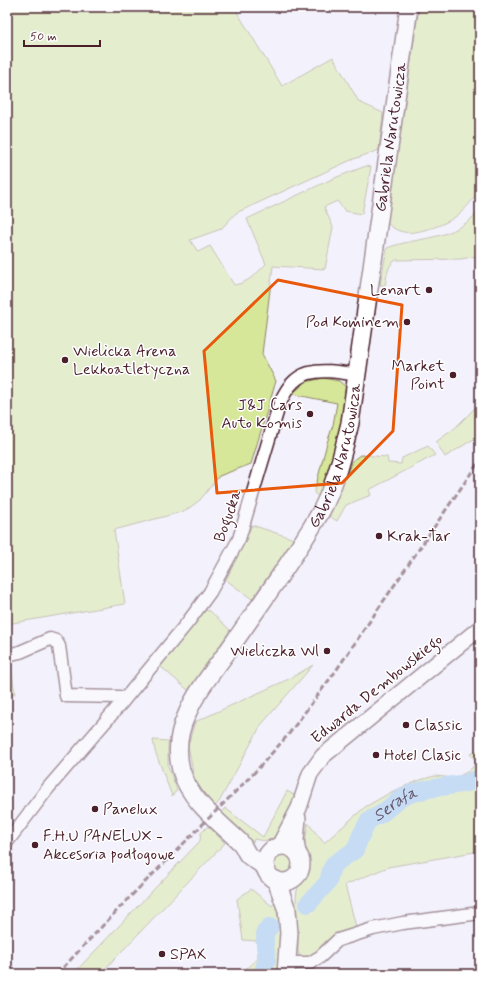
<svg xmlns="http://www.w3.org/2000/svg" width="487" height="981" viewBox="0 0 487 981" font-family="Mynerve,sans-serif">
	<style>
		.green { fill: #d6e79a; stroke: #908362 }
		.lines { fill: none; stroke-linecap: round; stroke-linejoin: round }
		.river { stroke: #90c0eb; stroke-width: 18 }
		.minor-casing { stroke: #4a1f2b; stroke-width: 15 }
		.tertiary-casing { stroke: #4a1f2b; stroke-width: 18 }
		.secondary-casing { stroke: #4a1f2b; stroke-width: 20 }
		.minor { stroke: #fff; stroke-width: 12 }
		.tertiary { stroke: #fff; stroke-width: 15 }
		.secondary { stroke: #fff; stroke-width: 17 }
		.rail { stroke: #4a1f2b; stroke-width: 3; stroke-dasharray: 6 3; stroke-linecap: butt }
		.marked { fill: none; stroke: #e8590c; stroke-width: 3; stroke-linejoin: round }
		.poi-dot { fill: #4a1f2b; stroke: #fff; stroke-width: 1.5 }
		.labels { text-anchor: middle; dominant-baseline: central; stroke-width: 3; stroke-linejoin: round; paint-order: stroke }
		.street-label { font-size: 16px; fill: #4a1f2b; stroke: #fff }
		.poi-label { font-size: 16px; fill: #4a1f2b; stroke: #fff; text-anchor: start }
		.water-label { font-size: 17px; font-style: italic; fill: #62576e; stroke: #fff }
	</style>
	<rect width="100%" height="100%" fill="#f3f2fc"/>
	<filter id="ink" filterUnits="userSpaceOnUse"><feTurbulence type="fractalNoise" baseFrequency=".025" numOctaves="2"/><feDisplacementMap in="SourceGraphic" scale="8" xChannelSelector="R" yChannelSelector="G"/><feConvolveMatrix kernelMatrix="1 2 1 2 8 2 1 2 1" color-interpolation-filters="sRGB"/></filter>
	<g filter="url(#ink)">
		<path class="green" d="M7 7H234L282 86 333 57 359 102 383 113 379 150 351 160 236 213 221 229 190 240 198 252 210 246 234 285C248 283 256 274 266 264L247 219 332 179 366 166 371 167 362 214 345 211 337 201 324 207 333 227 325 269 273 266 262 354 276 381 251 464 219 476 200 500 185 511 114 530 125 604 7 624Z
			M419 7H480V186C469 211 450 224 424 230 409 234 399 234 387 223Z
			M480 209V240L477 256 461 259 396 260C387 265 387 276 385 285H380L387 248C416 237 447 241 472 218 475 216 478 213 480 209Z
			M323 378 339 381 347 388C342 426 334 462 319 497L314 493 327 443 333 425 337 403 292 394 306 382Z
			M480 403V435L445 457 436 442 455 428Z
			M428 446 435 455 369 490 371 495 346 505 337 521 329 516 352 461 360 455 387 457 388 463 401 464 402 458Z
			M252 525 294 539 252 599 226 580Z
			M204 610 210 611 230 630 189 691 160 666Z
			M10 659 15 694 7 695V660Z
			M313 665 261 725 219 802 213 808 194 778 188 745 195 722 291 678Z
			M153 740 168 741V766L177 790 172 796 155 751Z
			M480 749V851L388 867 345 885 356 927 327 941 311 956 305 957 299 955 298 951V936L296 897 308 823 324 843 365 807 393 791 423 779 435 776 455 778 469 771 477 762 470 754Z
			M287 791 294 795 289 815 286 814C280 832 276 845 254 839L253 842 237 831 219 815 225 808 263 837Z
			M208 826 225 843 100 974H73L200 841 201 833Z
			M273 864a10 10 0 1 1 20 0a10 10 0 1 1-20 0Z
			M251 889 272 906 275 902 282 936 278 974H240L258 958V941L243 940 237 899Z"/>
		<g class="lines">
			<g class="river">
				<path id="s1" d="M308 904 328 882 331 870 334 864 355 850 361 835 369 820 381 814 401 798 410 794 428 789 467 783 480 778"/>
				<path d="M262 974 267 959 265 946V932L270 927"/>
			</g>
			<g class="minor-casing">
				<path id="minor" d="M7 655 20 652 50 639 56 641 59 646 66 696 120 697 124 700
					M7 842 49 787 124 700 188 622 210 592 239 539 278 409C292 366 318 368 357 375
					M288 963H310L320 957 338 940 373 929 403 923 480 913"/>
			</g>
			<g class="tertiary-casing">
				<path id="tertiary" d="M279 846 299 808 310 774 323 756 480 628
					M298 854 296 840 298 818"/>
			</g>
			<g class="secondary-casing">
				<g id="secondary">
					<circle cx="283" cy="864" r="18"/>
					<path id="s2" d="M265 867C260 863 253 859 248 855 245 851 244 846 240 842 219 822 189 800 181 770 176 751 179 731 187 714 197 690 215 669 230 648 259 606 290 564 316 520 334 491 342 456 350 423L409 7"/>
					<path d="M276 880 287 910 289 933 286 974"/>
				</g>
			</g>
			<use href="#minor" class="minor"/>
			<use href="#tertiary" class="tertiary"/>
			<use href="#secondary" class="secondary"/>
			<path class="rail" d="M57 974 126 901 254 773 288 735 335 672 480 460"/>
		</g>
	</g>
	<path d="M0 0H487V981H0ZM278 280 402 305 393 431 342 483 217 493 204 351Z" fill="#f3f2fc" fill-opacity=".55" fill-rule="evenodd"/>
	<path class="marked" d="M278 280 402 305 393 431 342 483 217 493 204 351Z"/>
	<g class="poi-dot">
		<circle cx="429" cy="290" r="4"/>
		<circle cx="407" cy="322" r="4"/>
		<circle cx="65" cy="360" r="4"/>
		<circle cx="453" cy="375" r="4"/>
		<circle cx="310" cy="414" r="4"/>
		<circle cx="379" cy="536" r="4"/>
		<circle cx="327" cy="651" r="4"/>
		<circle cx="406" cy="725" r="4"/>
		<circle cx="376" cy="755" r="4"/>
		<circle cx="95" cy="809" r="4"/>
		<circle cx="35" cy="845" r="4"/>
		<circle cx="162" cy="954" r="4"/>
	</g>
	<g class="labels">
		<g class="street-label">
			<text stroke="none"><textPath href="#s2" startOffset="813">Gabriela Narutowicza</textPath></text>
			<text stroke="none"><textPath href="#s2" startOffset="489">Gabriela Narutowicza</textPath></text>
			<text transform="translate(228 516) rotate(-71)">Bogucka</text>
			<text transform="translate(377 689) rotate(-39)">Edwarda Dembowskiego</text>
		</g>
		<g class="poi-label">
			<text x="421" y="290" text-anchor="end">Lenart</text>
			<text x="399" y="322" text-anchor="end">Pod Kominem</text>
			<text x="73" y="351">Wielicka Arena<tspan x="73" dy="18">Lekkoatletyczna</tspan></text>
			<text x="445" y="366" text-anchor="end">Market<tspan x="445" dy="18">Point</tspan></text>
			<text x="302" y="405" text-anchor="end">J&amp;J Cars<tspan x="302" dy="18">Auto Komis</tspan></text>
			<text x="387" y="536">Krak-Tar</text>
			<text x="319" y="651" text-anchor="end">Wieliczka Wl</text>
			<text x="414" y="725">Classic</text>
			<text x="384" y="755">Hotel Clasic</text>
			<text x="103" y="809">Panelux</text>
			<text x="43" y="836">F.H.U PANELUX -<tspan x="43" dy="18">Akcesoria podłogowe</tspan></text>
			<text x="170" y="954">SPAX</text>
		</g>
		<g class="water-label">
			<text stroke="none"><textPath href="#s1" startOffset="138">Serafa</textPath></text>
		</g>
	</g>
	<rect width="487" height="981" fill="none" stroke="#fff" stroke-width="24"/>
	<rect x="12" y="12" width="463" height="957" fill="none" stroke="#4a1f2b" stroke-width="1.5" filter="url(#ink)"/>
	<path d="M24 40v6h76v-6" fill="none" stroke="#4a1f2b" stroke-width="2"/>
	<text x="30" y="40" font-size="12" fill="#4a1f2b" stroke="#ffffff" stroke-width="3" paint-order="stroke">50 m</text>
</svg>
